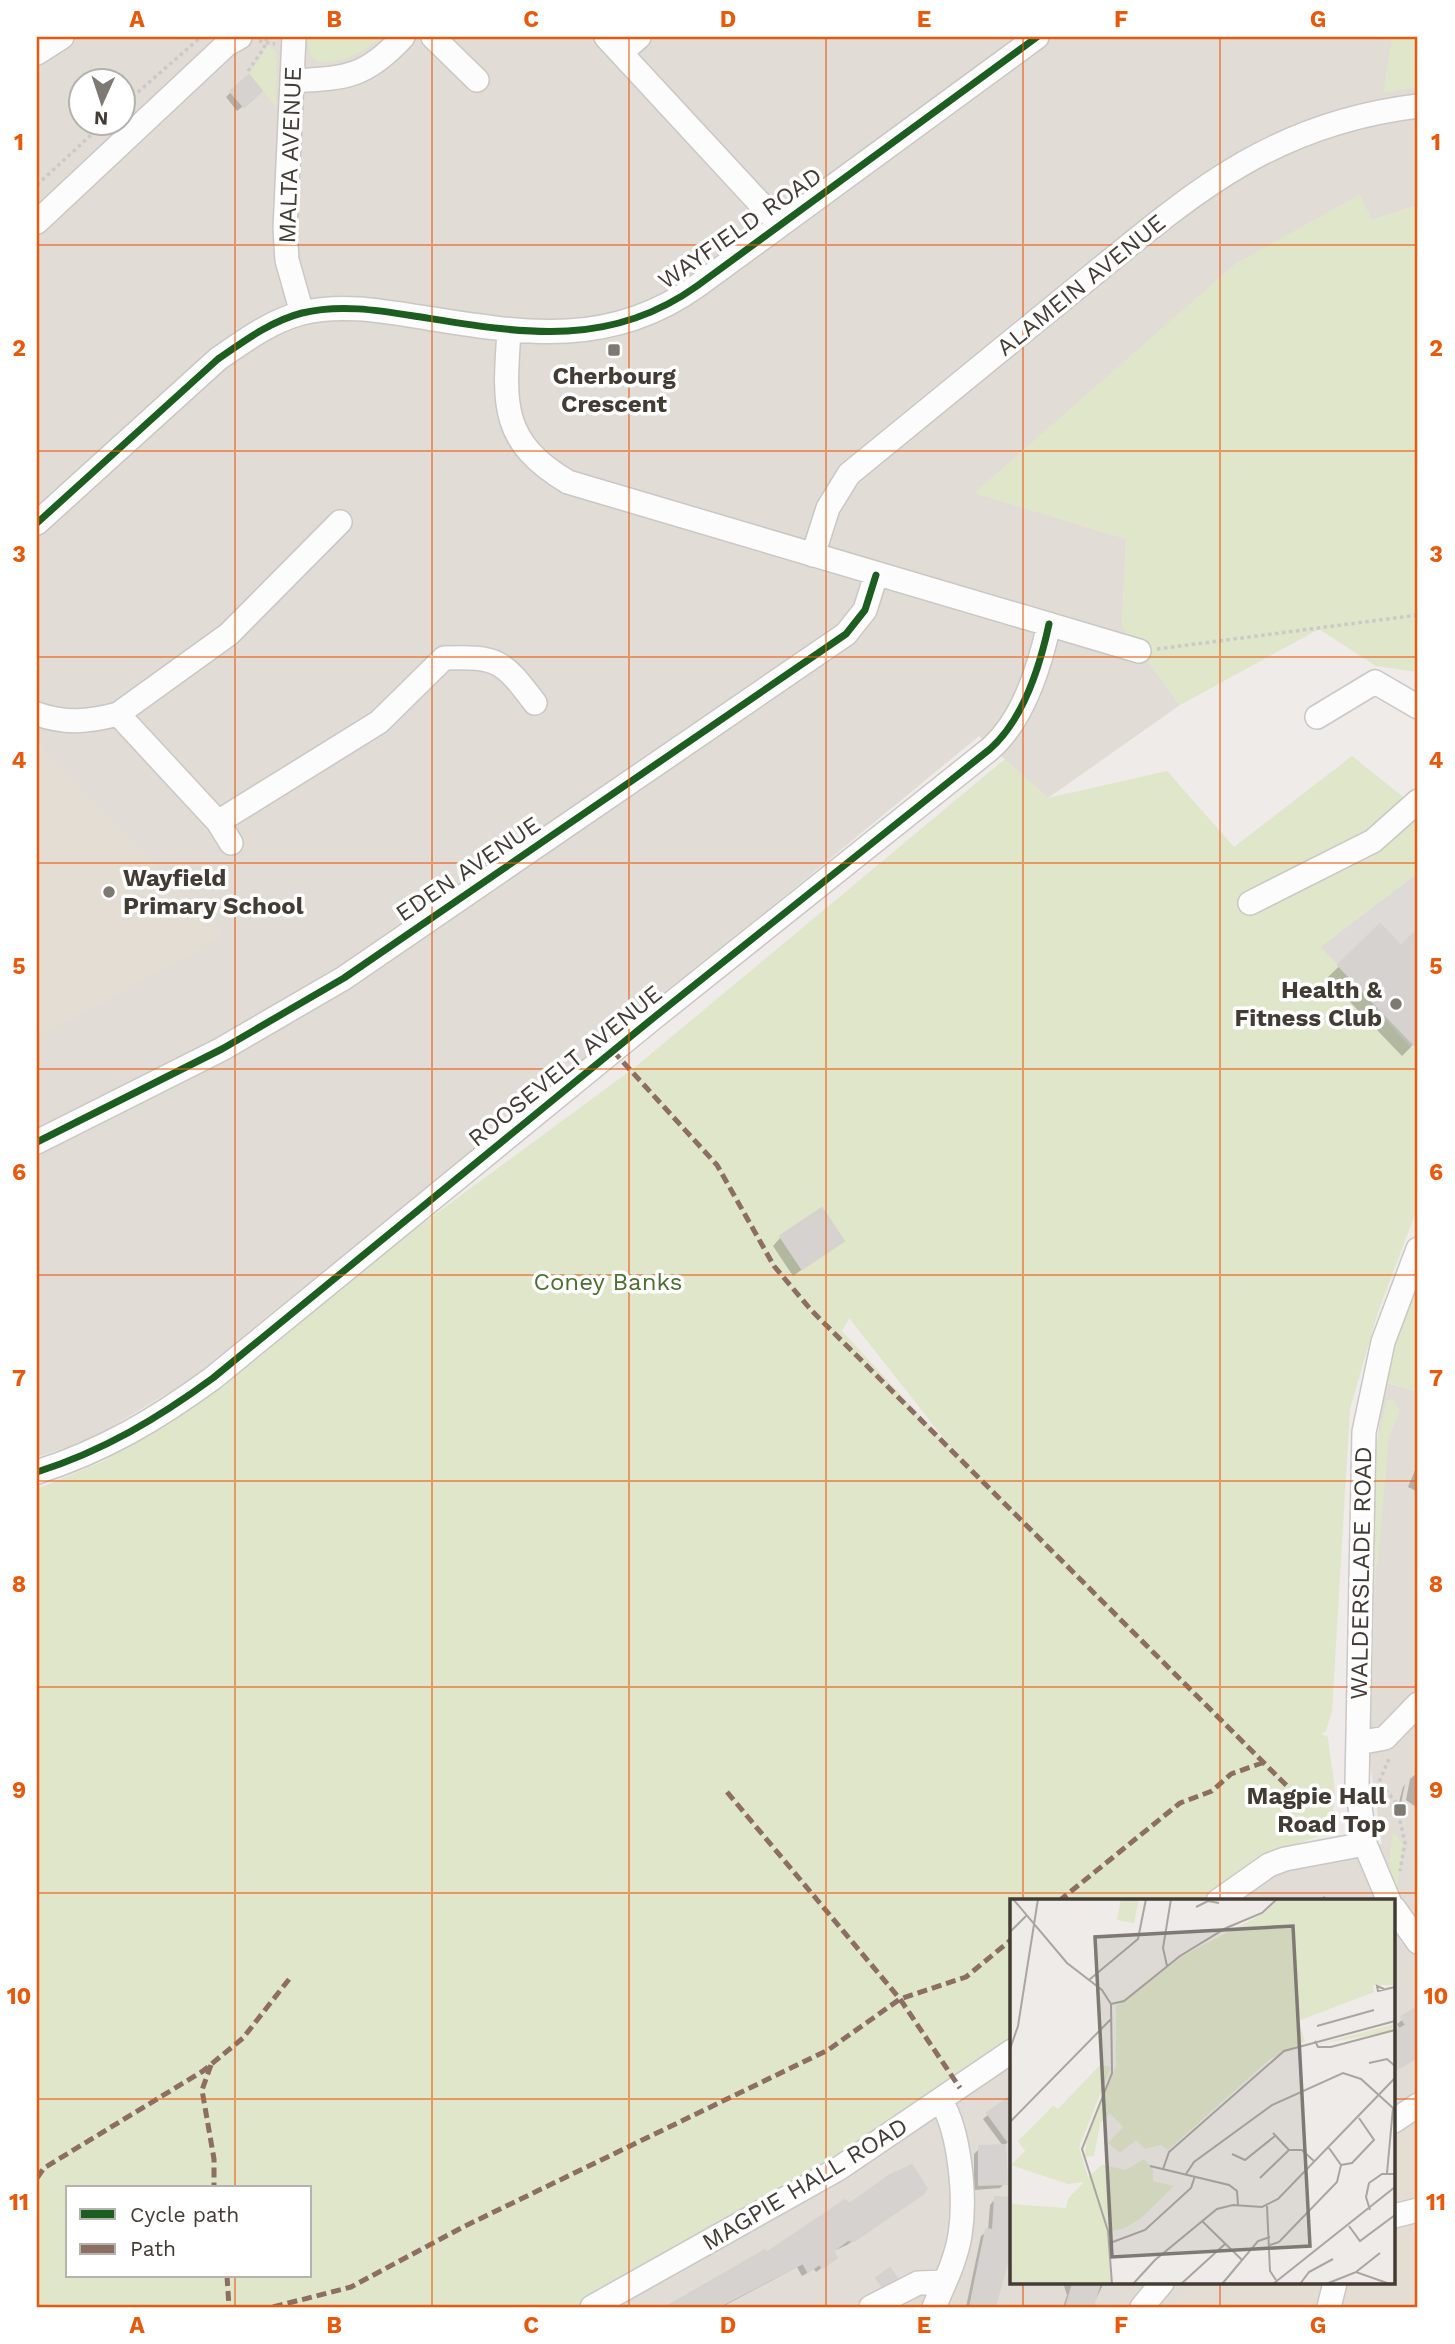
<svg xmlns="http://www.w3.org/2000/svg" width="1455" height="2344" viewBox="0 0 1455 2344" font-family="'Work Sans',sans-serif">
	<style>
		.residential { fill: #e1dcd5; fill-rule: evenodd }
		.education { fill: #e4ddd4 }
		.green { fill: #dfe6c9; fill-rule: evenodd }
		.parking { fill: #dddad8 }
		.shadow { fill: #0003 }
		.building { fill: #d6d2cf; stroke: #d6d2ce; stroke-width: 2 }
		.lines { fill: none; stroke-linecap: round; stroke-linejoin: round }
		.minor-casing { stroke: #cac7c4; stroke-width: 26 }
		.path { stroke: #cccac6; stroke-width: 3.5; stroke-dasharray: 3.5 3.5; stroke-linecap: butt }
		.minor { stroke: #fcfcfc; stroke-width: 23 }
		.quiet { stroke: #8d6e63; stroke-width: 5; stroke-dasharray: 10 5; stroke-linecap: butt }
		.cycleway-casing { stroke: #fff; stroke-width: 11 }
		.cycleway { stroke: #1b5e20; stroke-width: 7 }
		.grid { fill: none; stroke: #e8590c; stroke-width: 2; stroke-opacity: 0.55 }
		.poi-dot { fill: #7f7974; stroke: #fff; stroke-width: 2.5 }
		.labels { text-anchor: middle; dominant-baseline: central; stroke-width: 7; stroke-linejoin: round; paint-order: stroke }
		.street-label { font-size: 24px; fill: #433c35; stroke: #fff }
		.poi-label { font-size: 24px; font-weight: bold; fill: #433c35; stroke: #fff; text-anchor: end }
		.park-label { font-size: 24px; fill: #4e6f2e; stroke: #fff }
		.inset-road { fill: none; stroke: #aaa5a0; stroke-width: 2 }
		.view { fill: #7f7974; fill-opacity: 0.15; stroke: #7f7974; stroke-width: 3.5 }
		.inset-edge { fill: none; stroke: #433c35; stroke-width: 3.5 }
		.neatline { fill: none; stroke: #e8590c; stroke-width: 2.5 }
		.grid-label { font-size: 23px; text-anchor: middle; font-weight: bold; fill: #e8590c }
	</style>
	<rect width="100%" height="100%" fill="#eeebe8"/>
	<path class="residential" d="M37 37H1418V205L1372 220 1359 195 975 493 1126 539 1122 626 1180 705 1048 798 979 736 217 1364 89 1440 37 1457ZM80 80H122V122H80Z
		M1384 1382 1418 1392V2307H592L1012 2051V2283H1394V1901H1218L1255 1875 1365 1844H1382L1370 1765 1378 1437Z"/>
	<path class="education" d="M37 742 224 935 37 1038Z
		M1405 2127 1418 2129V2307H1170L1192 2283H1394V2135Z"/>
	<path class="green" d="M307 37H377L378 40C358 54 342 64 317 62L310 55Z
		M1392 37H1418V87L1383 93Z
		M268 45 277 53 276 107 249 75Z
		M1359 195 1372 220 1418 205V672L1376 666 1319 629 1180 705 1122 626 1126 539 974 493 1235 264Z
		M1352 756 1418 809V873L1322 947 1411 1048 1418 1042V1206L1378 1312 1350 1409 1332 1711 1326 1731 1321 1734 1328 1737C1330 1770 1346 1809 1320 1835L1254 1862 1199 1901H1012V2036L901 2117 693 2245 576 2307H37V1489L106 1460 225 1385 300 1324 301 1313 634 1068 1005 759 1048 798 1167 771 1234 847ZM849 1319H850L960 1459 842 1331ZM68 2188H310V2276H68Z
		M1418 1280V1392L1385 1382 1406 1308Z
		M1387 1400H1393L1400 1410 1389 1437 1378 1562 1375 1568V1449Z
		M1392 1833 1396 1834 1403 1845 1397 1890 1389 1869Z"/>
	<path class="parking" d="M1418 873V930L1401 946 1380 925 1338 965 1321 947Z"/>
	<path class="shadow" d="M231 92 255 96 237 111 226 97Z
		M1380 927 1401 948 1414 936 1418 940V1040L1402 1056 1327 978Z
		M781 1237 841 1241 793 1276 773 1246Z
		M1418 1463V1492L1408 1487Z
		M1418 1772V1805L1416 1807 1406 1800 1410 1779Z
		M1405 1784 1401 1804 1398 1806 1403 1787Z
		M1324 1896 1331 1901H1319Z
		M1418 2008V2052L1394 2072V2034L1400 2030 1397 2024Z
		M1012 2095V2139L1003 2146 1005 2183 1000 2188 974 2190V2154L980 2148 1003 2146 983 2119Z
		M919 2194 847 2245 831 2252 835 2258 816 2272 814 2269 802 2276 797 2267 722 2307H668L848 2207Z
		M995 2199 1012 2200V2251L1009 2250 995 2304 1001 2307H966L981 2236 988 2231 990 2205Z
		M1063 2283H1104L1092 2307H1063L1067 2295Z"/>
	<path class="building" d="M249 75 262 91 244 107 230 91Z
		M1380 924 1401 946 1418 929V1049L1338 965Z
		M822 1208 844 1241 802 1269 780 1236Z
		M1418 2006V2057L1394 2071V2032L1406 2025 1401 2017Z
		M1012 2095V2147L987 2113Z
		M1005 2145 1007 2184 979 2185V2146Z
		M912 2165 927 2189 923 2194 854 2241 848 2240 833 2251 837 2258 822 2268 820 2264 808 2272 803 2263 718 2307H666L765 2250 766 2253 845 2200 849 2204 890 2175Z
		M995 2197 1012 2198V2245L995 2307H970L986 2229 993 2230Z
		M890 2268 897 2278 882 2286 876 2278Z
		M1073 2283H1100L1093 2307H1066Z"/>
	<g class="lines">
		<g class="minor-casing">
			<path id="minor" d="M294 37 285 228 287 260 302 313
				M433 37 477 80
				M606 37 780 225
				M37 53 62 37
				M621 53 639 37
				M292 81C346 78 365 78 403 37
				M37 222 226 45 240 37
				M509 332C504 403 500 442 568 482L1139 651
				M37 523 218 359C244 341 271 321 302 313 339 304 377 310 414 316 516 332 606 351 697 286L1037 37
				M813 555 828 508 849 474C920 416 991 358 1062 300 1180 205 1260 125 1418 106
				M37 714C66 724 88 722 118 714L218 822 231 843
				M118 714 229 634 340 522
				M1317 717 1375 682 1418 707
				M218 822 379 722 444 658C499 656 503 661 535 703
				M1250 903 1373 841 1418 801
				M37 1142 222 1049 344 978 846 634 865 610 876 575
				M37 1472C103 1451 157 1419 213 1378L652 1019 990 749C1024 719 1040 666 1049 624
				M1358 1743 1385 1738 1418 1704
				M1218 1901 1269 1865 1285 1859 1365 1844
				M1389 1901 1365 1844 1357 1784 1364 1432 1383 1342 1418 1249
				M1394 1908 1418 1942
				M1394 2121 1418 2105
				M1394 2216 1418 2210
				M592 2307 838 2169 1012 2051
				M871 2307 918 2283 944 2282
				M934 2307C944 2284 956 2260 960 2235 966 2198 960 2132 941 2101
				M1142 2307 1162 2283
				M1329 2307 1335 2283"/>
		</g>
		<path class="path" d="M259 41 275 44
			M248 71 264 48 267 37
			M122 106 201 37
			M37 185 105 122
			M1157 649 1418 615
			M1389 1759 1379 1782 1395 1801 1405 1842 1400 1871"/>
		<use href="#minor" class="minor"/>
		<path class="quiet" d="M613 1051 717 1165 774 1266 811 1310 1306 1805
			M727 1792 900 1999 960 2088
			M1059 1901 1180 1803 1212 1791 1231 1774 1262 1763
			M211 2065 202 2090 214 2159V2188
			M37 2178 44 2168 203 2071 243 2038 290 1978
			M227 2276 229 2307
			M273 2307 351 2287 463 2227 828 2050 900 1999 966 1977 1012 1939"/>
		<g class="cycleway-casing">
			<path id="cycleway" d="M37 523 218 359C244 341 271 321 302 313 339 304 377 310 414 316 516 332 606 351 697 286L1037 37
				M37 1142 222 1049 344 978 846 634 865 610 876 575
				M37 1472C103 1451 157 1419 213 1378L652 1019 990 749C1024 719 1040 666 1049 624"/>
		</g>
		<use href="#cycleway" class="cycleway"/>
	</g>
	<path class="grid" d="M235 37V2188M432 37V2307M629 37V2307M826 37V2307M1023 37V1901M1220 37V1901M37 245H1418M37 451H1418M37 657H1418M37 863H1418M37 1069H1418M37 1275H1418M37 1481H1418M37 1687H1418M37 1893H1418M37 2099H1012M1394 2099H1418M235 2276V2307M1023 2283V2307M1220 2283V2307"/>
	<g class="poi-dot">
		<rect x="607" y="343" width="14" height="14" rx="3.5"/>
		<circle cx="109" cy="892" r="7"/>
		<circle cx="1396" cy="1004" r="7"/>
		<rect x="1393" y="1803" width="14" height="14" rx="3.5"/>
	</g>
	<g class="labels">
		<g class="street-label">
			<text transform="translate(290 155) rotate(-88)">MALTA AVENUE</text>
			<text transform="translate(740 228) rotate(-35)">WAYFIELD ROAD</text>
			<text transform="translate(1081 285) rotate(-39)">ALAMEIN AVENUE</text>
			<text transform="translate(468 869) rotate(-34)">EDEN AVENUE</text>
			<text transform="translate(565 1066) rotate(-39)">ROOSEVELT AVENUE</text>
			<text transform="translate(1361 1573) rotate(-89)">WALDERSLADE ROAD</text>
			<text transform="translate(805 2184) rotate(-31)">MAGPIE HALL ROAD</text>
		</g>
		<g class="poi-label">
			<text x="614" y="376" text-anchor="middle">Cherbourg<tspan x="614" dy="28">Crescent</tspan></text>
			<text x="123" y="878" text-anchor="start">Wayfield<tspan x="123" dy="28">Primary School</tspan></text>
			<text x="1382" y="990">Health &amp;<tspan x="1382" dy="28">Fitness Club</tspan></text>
			<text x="1386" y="1796">Magpie Hall<tspan x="1386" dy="28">Road Top</tspan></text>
		</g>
		<g class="park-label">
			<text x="608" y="1282">Coney Banks</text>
		</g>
	</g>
	<g transform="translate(1010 1899)">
		<rect width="385" height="385" fill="#eeebe8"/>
		<path d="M111 0H129L124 24 107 21ZM269 0H385V86H363L364 93 288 122 295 142 260 160 158 251 151 246 135 250 126 241 110 254 98 244 113 228 100 214 90 225 84 257 75 258 77 237 106 167V107L174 56 253 15ZM385 125 379 133 309 145ZM90 166 101 168 69 248 78 278 92 266 116 271 134 260 143 270V282L164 287 130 320 113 330 97 333 102 385H0V305L56 309 58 300 74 283 58 285 1 266 15 252 8 242 43 207 48 210Z" fill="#dfe6c9"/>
		<path class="inset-road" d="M3 0 57 64 92 91 101 105 102 174 72 250 98 332 102 385M186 8 198 2 209 4M0 33 16 17M157 67 153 49 161 0M79 81 128 40 136 0M374 90 367 87 368 92 385 88M101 105 114 102 170 57 216 29 252 14 267 0M307 127 364 111M305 142 308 148H321L385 131M0 150 8 127 28 0M359 164 377 160 385 167M0 223 102 119M263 234 279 251H292L305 263M222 255 235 261 265 237M331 266 342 264 364 241 349 219M140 267 219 286 227 292 228 306M153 270 159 253 274 152 385 122M176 275 184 263 262 206 333 174 351 180 383 209 377 274M250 279 279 251M257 307 260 372 266 381M360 311 356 298 359 284 372 275H385M192 322 232 361M339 327 350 342 385 316M100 344 135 331 181 289 185 277M260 346 269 343 327 283 331 266 319 249M346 373 370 354M123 385 145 361 207 310 223 306 252 308 268 300 385 179M171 385 215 345M212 385 248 342 260 338M263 385 385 288M290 385 299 373 323 360M316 385 346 373 380 385"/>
		<path class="view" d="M283 27 300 347 102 358 85 38Z"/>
		<rect width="385" height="385" class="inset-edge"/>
	</g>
	<rect width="1455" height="2344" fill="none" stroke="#ffffff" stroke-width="77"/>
	<rect x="66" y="2186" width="245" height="91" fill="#ffffff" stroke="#b4b1ae" stroke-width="2"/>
	<rect x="80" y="2209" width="35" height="10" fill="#1b5e20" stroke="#b4b1ae" stroke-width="2"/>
	<text x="130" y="2222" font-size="21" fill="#433c35">Cycle path</text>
	<rect x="80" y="2244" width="35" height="10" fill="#8d6e63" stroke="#b4b1ae" stroke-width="2"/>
	<text x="130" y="2256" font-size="21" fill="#433c35">Path</text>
	<g transform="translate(102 102) rotate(183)"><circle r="33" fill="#ffffff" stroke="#b4b1ae" stroke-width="2"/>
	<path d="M0-5L12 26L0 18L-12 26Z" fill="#7f7974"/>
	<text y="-10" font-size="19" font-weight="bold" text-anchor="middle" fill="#433c35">N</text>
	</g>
	<rect x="38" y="38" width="1378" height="2268" class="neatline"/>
	<g class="grid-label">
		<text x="137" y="27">A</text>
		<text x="334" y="27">B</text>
		<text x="531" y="27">C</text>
		<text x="728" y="27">D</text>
		<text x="924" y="27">E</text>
		<text x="1121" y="27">F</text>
		<text x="1318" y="27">G</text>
		<text x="19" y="150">1</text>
		<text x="1436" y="150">1</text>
		<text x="19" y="356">2</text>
		<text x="1436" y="356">2</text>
		<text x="19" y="562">3</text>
		<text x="1436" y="562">3</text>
		<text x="19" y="768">4</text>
		<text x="1436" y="768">4</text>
		<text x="19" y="974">5</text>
		<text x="1436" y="974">5</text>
		<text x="19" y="1180">6</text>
		<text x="1436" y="1180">6</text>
		<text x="19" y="1386">7</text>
		<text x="1436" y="1386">7</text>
		<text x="19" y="1592">8</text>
		<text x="1436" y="1592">8</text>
		<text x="19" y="1798">9</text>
		<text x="1436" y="1798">9</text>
		<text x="19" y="2004">10</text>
		<text x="1436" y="2004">10</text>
		<text x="19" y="2210">11</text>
		<text x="1436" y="2210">11</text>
		<text x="137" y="2333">A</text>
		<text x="334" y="2333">B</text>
		<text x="531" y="2333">C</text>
		<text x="728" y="2333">D</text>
		<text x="924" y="2333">E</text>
		<text x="1121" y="2333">F</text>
		<text x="1318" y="2333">G</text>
	</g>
</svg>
